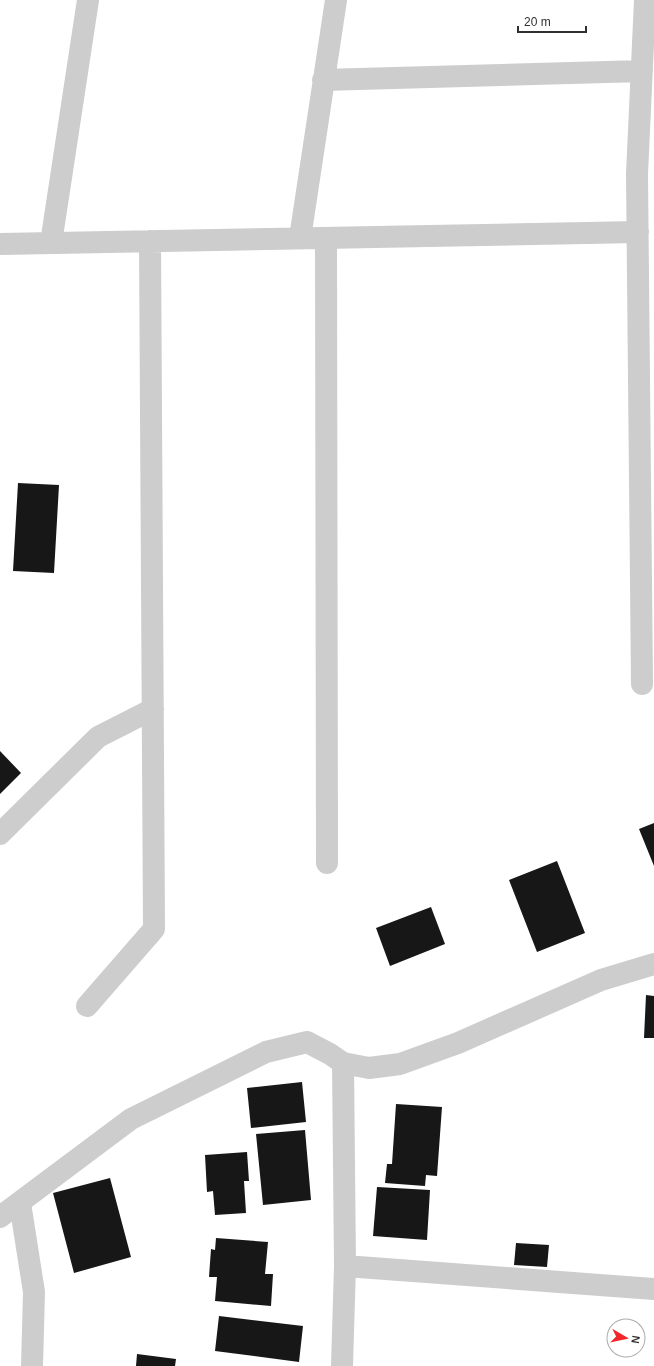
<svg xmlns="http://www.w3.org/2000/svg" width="654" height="1366" viewBox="0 0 654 1366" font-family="Arial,sans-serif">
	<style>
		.building { fill: #171717 }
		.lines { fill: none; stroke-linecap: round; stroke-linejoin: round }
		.minor { stroke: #cdcdcd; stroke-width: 22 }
	</style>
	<rect width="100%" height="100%" fill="#fff"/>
	<path class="building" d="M18 483 59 485 54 573 13 571Z
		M0 751 21 773 0 794Z
		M654 823V866L639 829Z
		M557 861 585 933 537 952 509 880Z
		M431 907 445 944 390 966 376 928Z
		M646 995 654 996V1038H644Z
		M302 1082 306 1122 251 1128 247 1088Z
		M396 1104 442 1107 437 1176 426 1175 425 1186 385 1183 387 1164H392Z
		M305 1130 311 1200 263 1205 256 1134Z
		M247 1152 249 1181H244L246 1213 215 1215 213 1191 207 1192 205 1155Z
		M110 1178 131 1257 74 1273 53 1193Z
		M377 1187 430 1190 427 1240 373 1236Z
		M216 1238 268 1242 265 1274H273L271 1306 215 1301 217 1277H209L211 1249 215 1250Z
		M516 1243 549 1245 547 1267 514 1265Z
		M219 1316 303 1326 299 1362 215 1351Z
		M137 1354 176 1359 175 1366H136Z"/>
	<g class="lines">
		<path class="minor" d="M323 80 642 71
			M300 238 336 0
			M326 238 327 863
			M51 243 88 0
			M0 244 638 232
			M642 684 637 174 645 0
			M0 834 98 737 153 709
			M87 1006 154 929 150 241
			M20 1203 34 1292 32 1366
			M0 1217 131 1119 266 1052 307 1042 330 1054 343 1063 369 1068 400 1064 458 1043 601 980 654 964
			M345 1266 654 1289
			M342 1366 345 1266 343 1063"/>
	</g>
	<g transform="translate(626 1338) rotate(99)"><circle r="19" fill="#ffffff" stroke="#acacac"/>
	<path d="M0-3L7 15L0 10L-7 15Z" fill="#f1282b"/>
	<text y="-6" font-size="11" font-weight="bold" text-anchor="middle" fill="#303030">N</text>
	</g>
	<path d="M518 26v6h68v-6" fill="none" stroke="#303030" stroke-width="2"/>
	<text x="524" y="26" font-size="12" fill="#303030" stroke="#ffffff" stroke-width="3" paint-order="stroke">20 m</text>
</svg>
